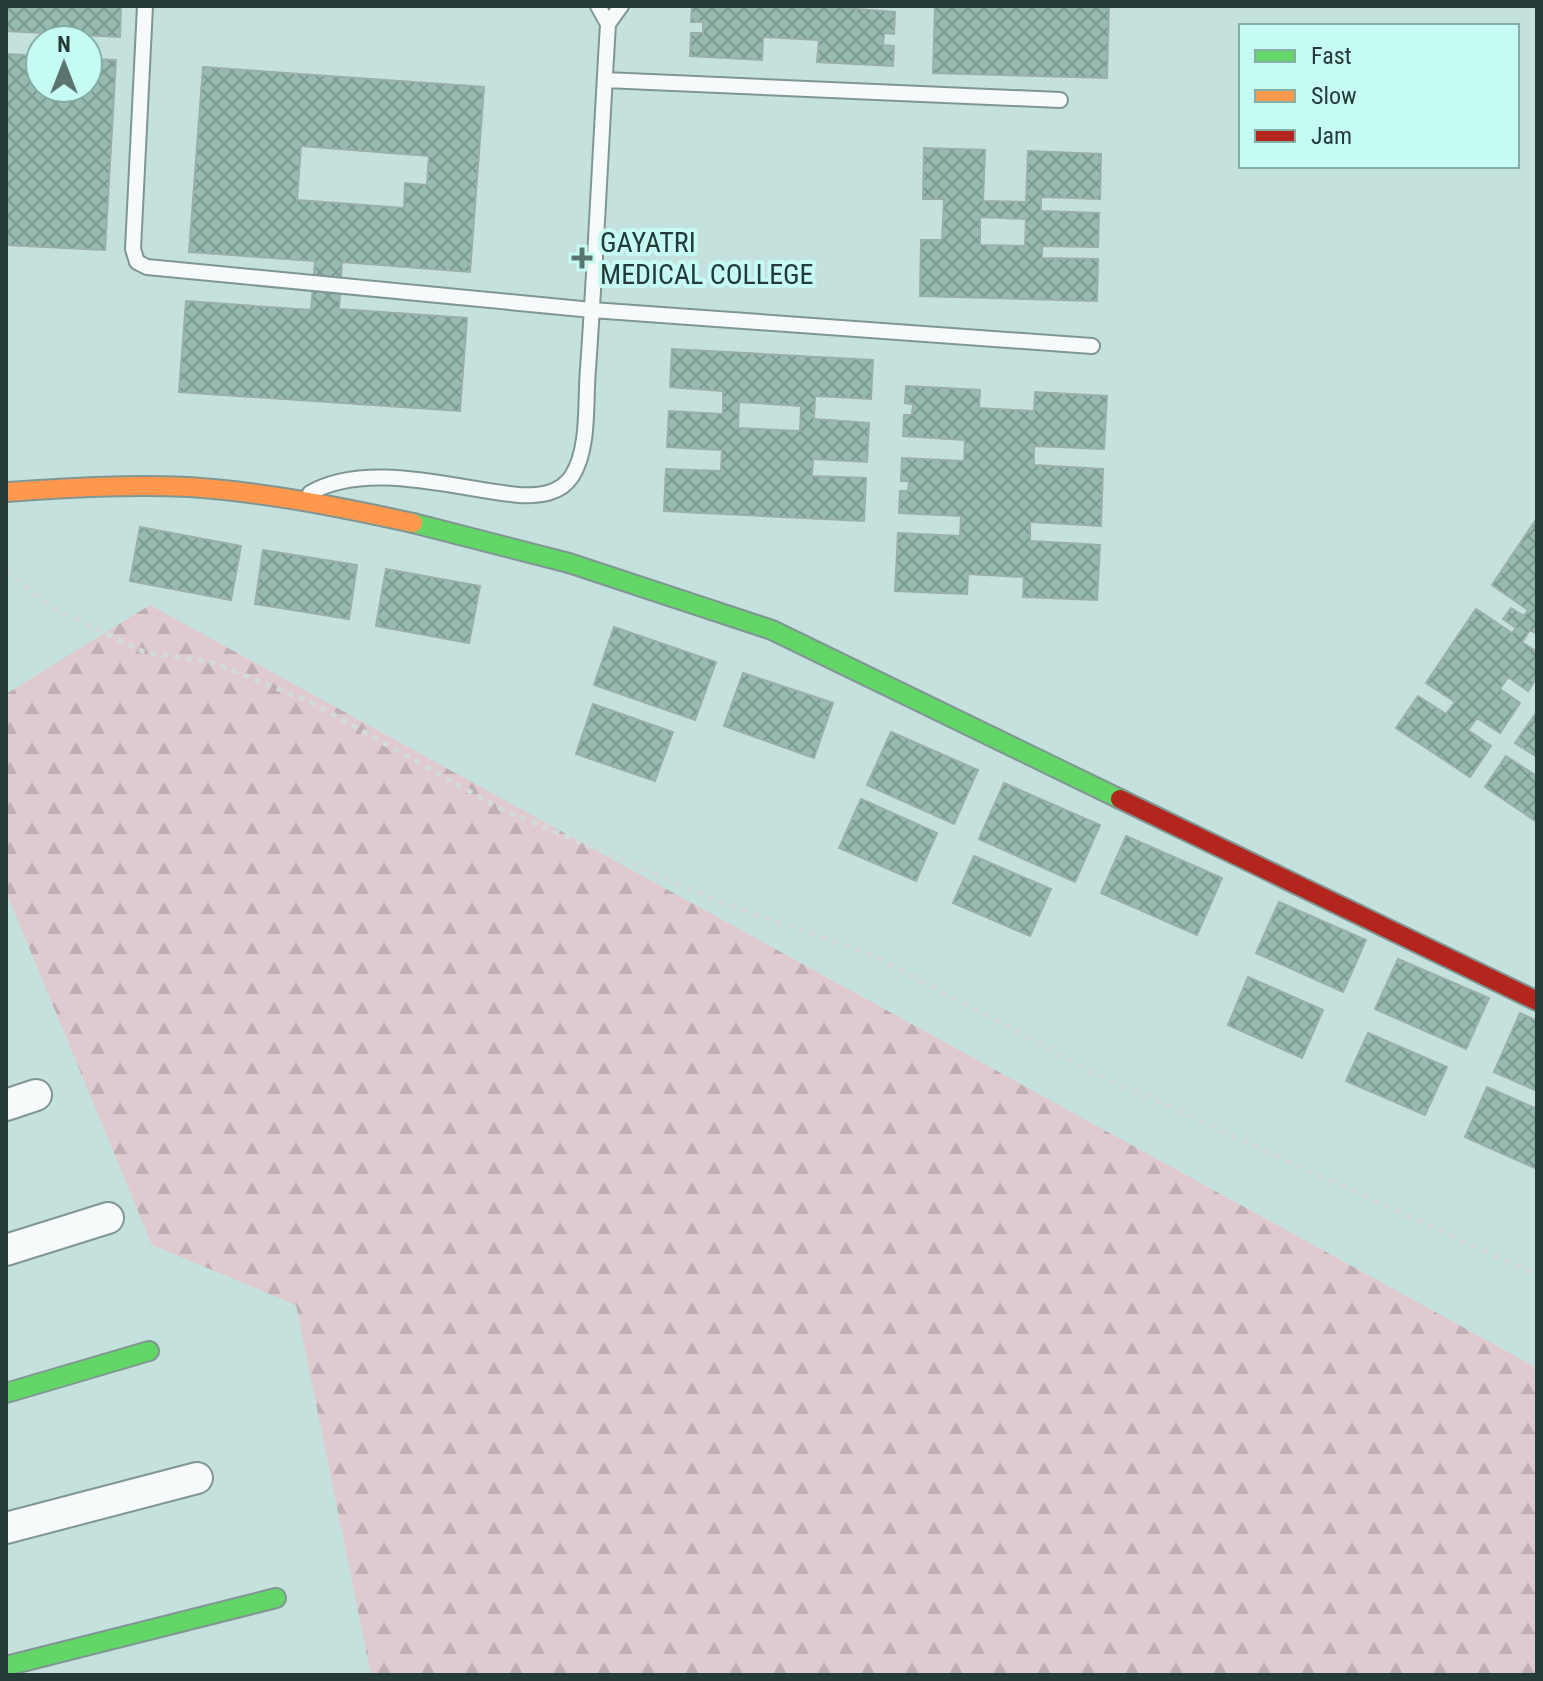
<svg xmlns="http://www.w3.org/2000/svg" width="1543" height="1681" viewBox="0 0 1543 1681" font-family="'Roboto Condensed',sans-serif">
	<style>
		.forest { fill: url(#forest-firs) }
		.building { fill: url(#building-cross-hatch); stroke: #9aafa9; stroke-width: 2; fill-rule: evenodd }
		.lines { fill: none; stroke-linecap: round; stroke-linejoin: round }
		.lane-casing { stroke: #809693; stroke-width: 18 }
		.street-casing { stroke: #809693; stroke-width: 34 }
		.fast-casing { stroke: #809693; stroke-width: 22 }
		.slow-casing { stroke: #809693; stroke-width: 22 }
		.jam-casing { stroke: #809693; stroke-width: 22 }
		.path { stroke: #d3dbda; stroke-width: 5; stroke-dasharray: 6 6; stroke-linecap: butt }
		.lane { stroke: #f6fafa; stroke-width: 14 }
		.street { stroke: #f6fafa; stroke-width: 30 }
		.fast { stroke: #63d668; stroke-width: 18 }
		.slow { stroke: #ff974d; stroke-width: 18 }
		.jam { stroke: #b3261e; stroke-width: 18 }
		.poi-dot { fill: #5c7470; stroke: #c5fbf2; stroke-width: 3 }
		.labels { text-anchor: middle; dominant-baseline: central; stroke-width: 8; stroke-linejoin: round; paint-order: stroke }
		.poi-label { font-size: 28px; fill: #243a36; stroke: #c5fbf2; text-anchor: start }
	</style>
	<defs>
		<pattern id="forest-firs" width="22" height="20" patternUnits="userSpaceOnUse" patternTransform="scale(2)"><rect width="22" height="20" fill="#dfcad0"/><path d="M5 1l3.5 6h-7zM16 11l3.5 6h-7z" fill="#bfaeb3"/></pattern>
		<pattern id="building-cross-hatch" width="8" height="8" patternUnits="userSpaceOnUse" patternTransform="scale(2)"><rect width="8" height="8" fill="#97bbb0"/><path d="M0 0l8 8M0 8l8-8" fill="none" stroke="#7b9990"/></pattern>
	</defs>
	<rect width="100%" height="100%" fill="#c5e1dd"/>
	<path class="forest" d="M150 605 1537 1368V1675H371L296 1305 152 1245 6 892V694Z"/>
	<path class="building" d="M6 6H121L120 37 6 31Z
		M692 6H818L895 12 894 34 884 33 883 45 894 46 893 66 817 62 819 40 763 37 762 60 690 56 691 33H703V22H691Z
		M935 6H1109L1107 78 933 73Z
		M6 54 40 56V88H88V59L116 60 105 250 6 245Z
		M203 67 484 87 470 272 342 262 339 309 467 318 460 411 179 392 186 301 311 310 315 261 189 252ZM301 146 429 156 427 185 405 183 404 208 297 200Z
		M924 148 985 150 983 201 1026 202 1028 151 1101 154 1100 199 1041 197V211L1099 213 1098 247 1042 246V258L1098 259 1097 301 920 296 921 240H942L944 199H923ZM980 217 1026 219 1025 246 980 245Z
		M672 349 873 360 871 399 815 396 814 419 869 423 867 462 813 459 812 476 866 478 864 521 664 511 666 469 721 471 722 450 667 447 669 411 723 414V391L670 387ZM739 402 801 406 800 431 738 428Z
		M906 386 980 390 979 408 1034 411 1035 392 1107 396 1104 449 1034 446V465L1103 469 1101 526 1030 522V541L1100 545 1097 600 1023 597 1024 577 968 574 967 594 895 591 898 533 960 536 961 516 899 513 900 491H908L909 481H901L902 458 964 461 965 440 903 436 904 415H912L913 404 905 403Z
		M1537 518V634L1530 630 1522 642 1537 652V677L1528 691 1508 677 1500 689 1520 703 1500 733 1477 718 1468 730 1491 746 1470 777 1396 728 1418 696 1446 714 1455 702 1426 683 1476 609 1512 633 1516 628 1503 619 1511 608 1524 616 1528 610 1492 585Z
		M140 527 241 546 231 600 130 581Z
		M263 550 357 565 349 619 255 604Z
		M386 569 480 586 469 643 376 626Z
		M614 627 716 662 695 720 594 685Z
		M743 673 833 703 814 758 724 726Z
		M593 704 673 732 655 781 576 754Z
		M1536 713 1537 714V757L1515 743Z
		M891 732 978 770 954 824 867 785Z
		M1506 756 1535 775 1537 772V822L1485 787Z
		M1004 783 1100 825 1075 882 979 839Z
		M861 799 937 833 916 881 839 848Z
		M1126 836 1222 878 1197 935 1101 893Z
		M974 856 1051 889 1030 936 953 903Z
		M1279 902 1366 940 1343 992 1256 953Z
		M1398 959 1489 998 1466 1049 1375 1009Z
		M1248 977 1323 1010 1302 1058 1228 1025Z
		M1520 1013 1537 1021V1091L1494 1072Z
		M1368 1033 1447 1067 1425 1115 1346 1081Z
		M1487 1087 1537 1109V1169L1465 1137Z"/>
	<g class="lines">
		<g class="lane-casing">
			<path id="lane" d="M145 6 133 249 137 262 147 267 592 310 1092 346
				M608 24 621 6
				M605 80 1060 100
				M310 493C368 460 456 489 519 495 540 496 560 494 572 476 590 448 585 400 588 369 596 254 601 139 608 24L598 6"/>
		</g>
		<g class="street-casing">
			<path id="street" d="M6 1105 36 1095
				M6 1250 108 1218
				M6 1528 197 1478"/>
		</g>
		<g class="fast-casing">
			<path id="fast" d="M413 523 569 563 772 630 1120 799
				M6 1393 149 1351
				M6 1666 276 1598"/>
		</g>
		<g class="slow-casing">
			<path id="slow" d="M6 492C67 488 128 484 189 487 265 492 340 507 413 523"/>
		</g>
		<g class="jam-casing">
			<path id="jam" d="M1120 799 1537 1001"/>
		</g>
		<path class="path" d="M6 570 48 605 144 652 211 662 311 702 497 807 723 903 874 956 1095 1073 1537 1275"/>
		<use href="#lane" class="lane"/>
		<use href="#street" class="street"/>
		<use href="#fast" class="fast"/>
		<use href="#slow" class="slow"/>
		<use href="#jam" class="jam"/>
	</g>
	<path class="poi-dot" d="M578 246h8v8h8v8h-8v8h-8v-8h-8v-8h8z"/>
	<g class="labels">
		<g class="poi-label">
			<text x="600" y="242">GAYATRI<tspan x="600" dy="32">MEDICAL COLLEGE</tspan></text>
		</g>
	</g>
	<rect width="1543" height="1681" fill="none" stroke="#243a36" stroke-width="16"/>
	<rect x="1239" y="24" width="280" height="144" fill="#c5fbf2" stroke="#85aea7" stroke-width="2"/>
	<rect x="1255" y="50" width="40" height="12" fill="#63d668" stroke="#85aea7" stroke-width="2"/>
	<text x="1311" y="64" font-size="24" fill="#243a36">Fast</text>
	<rect x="1255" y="90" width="40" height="12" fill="#ff974d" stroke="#85aea7" stroke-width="2"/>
	<text x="1311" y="104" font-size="24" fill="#243a36">Slow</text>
	<rect x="1255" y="130" width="40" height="12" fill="#b3261e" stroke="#85aea7" stroke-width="2"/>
	<text x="1311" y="144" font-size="24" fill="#243a36">Jam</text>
	<g transform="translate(64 64)"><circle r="38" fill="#c5fbf2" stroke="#85aea7" stroke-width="2"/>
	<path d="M0-6L14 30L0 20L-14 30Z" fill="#5c7470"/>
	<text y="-12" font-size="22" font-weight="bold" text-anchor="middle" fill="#243a36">N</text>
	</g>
</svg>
